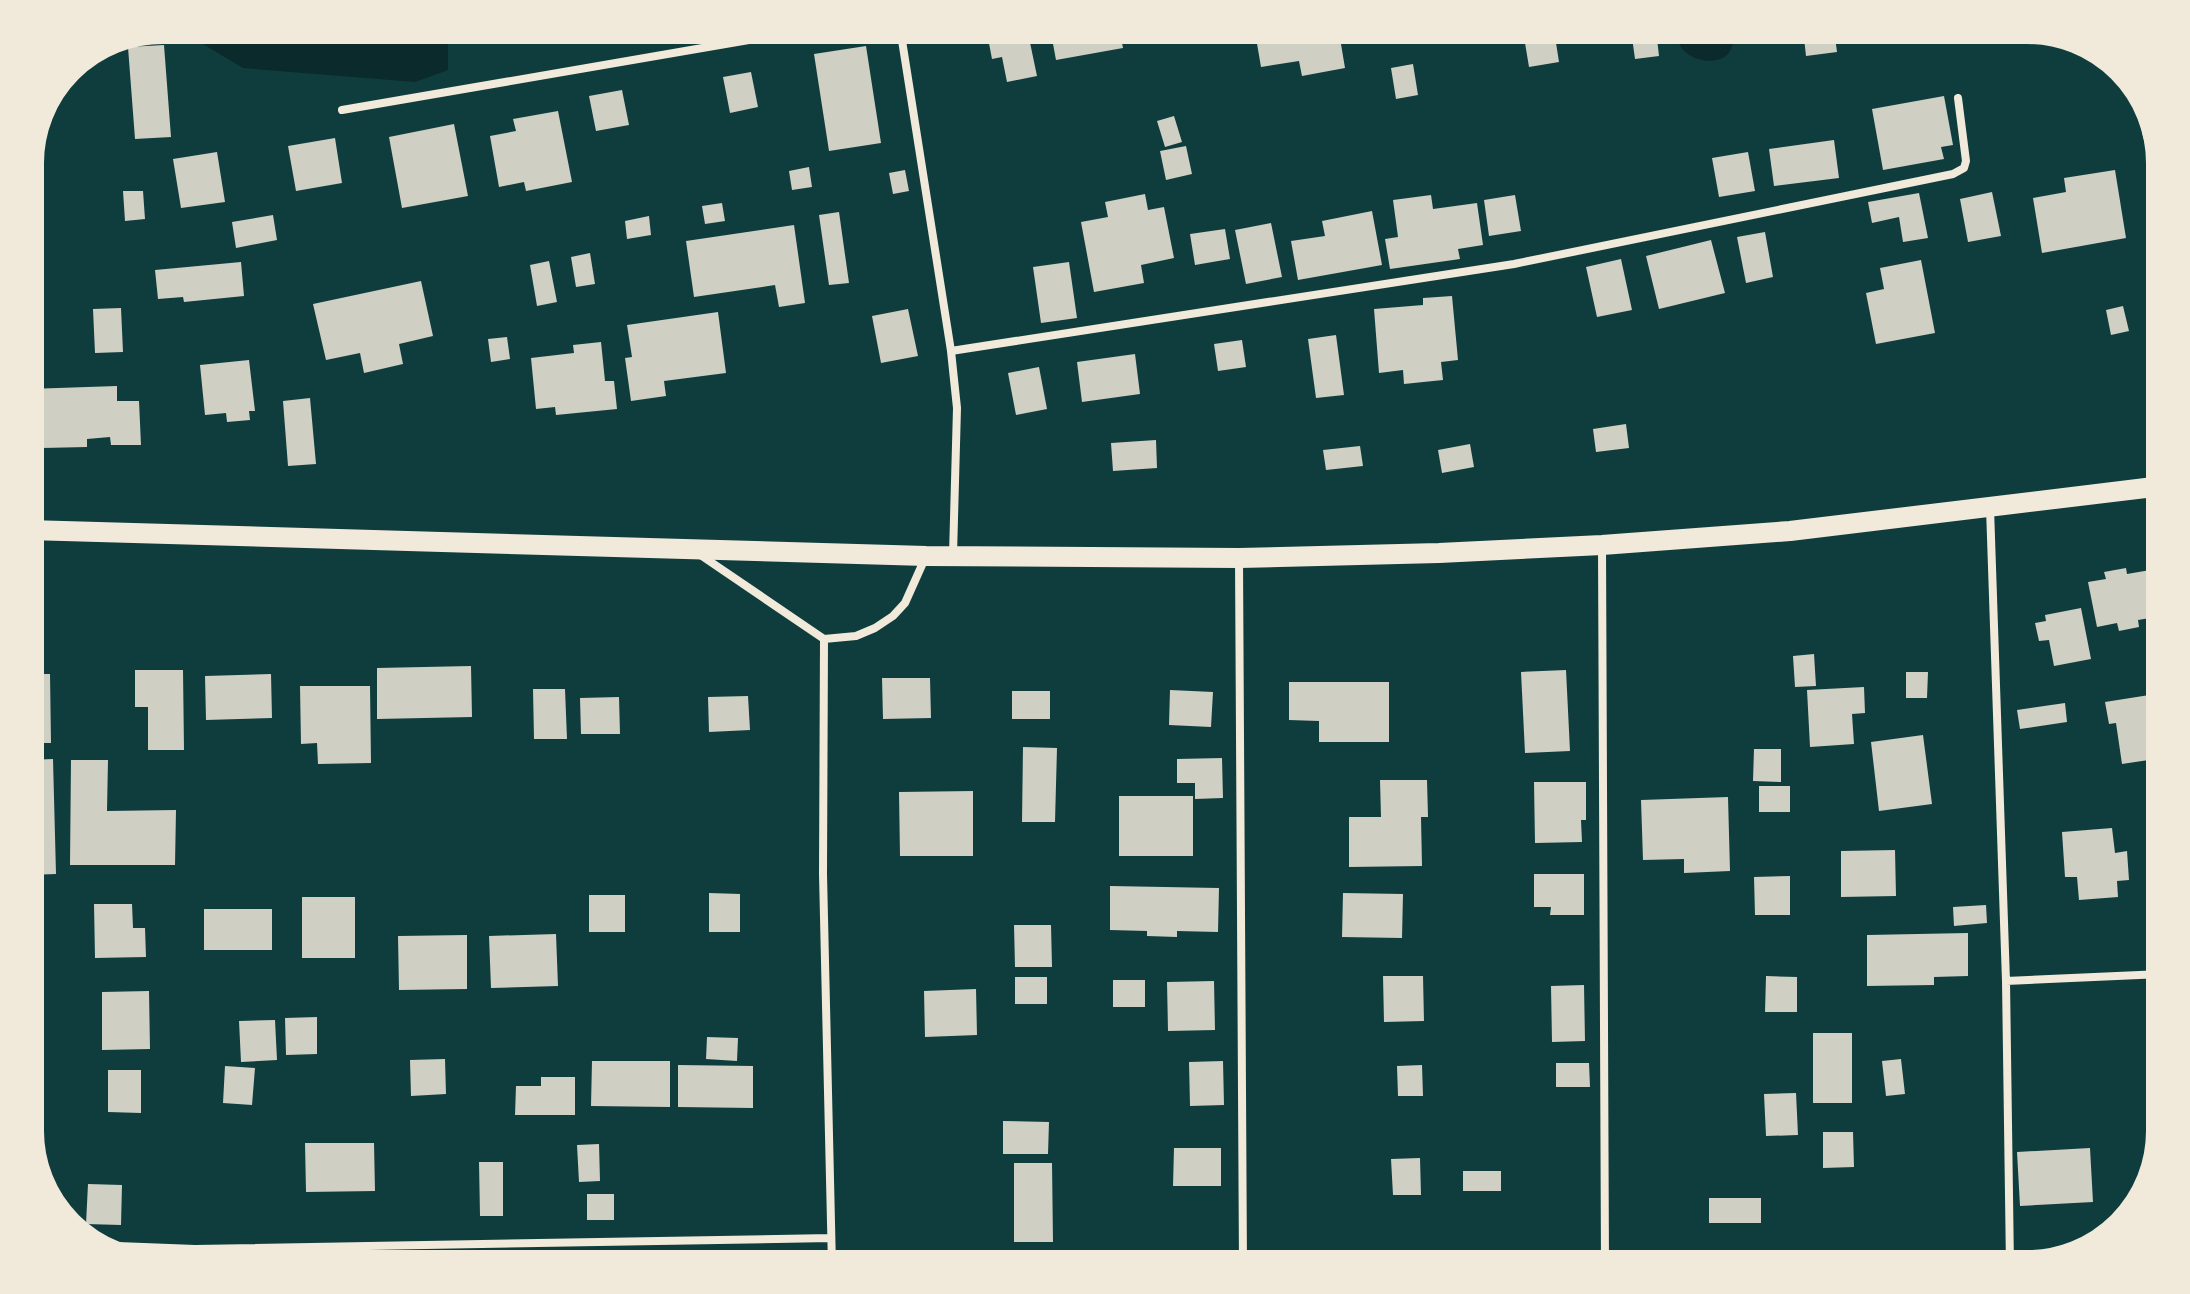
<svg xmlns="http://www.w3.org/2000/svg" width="2190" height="1294" viewBox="0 0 2190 1294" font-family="'Crimson Pro',serif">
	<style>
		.water { fill: #0a2a2b }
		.building { fill: #cfcfc3 }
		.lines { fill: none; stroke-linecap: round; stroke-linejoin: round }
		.minor { stroke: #f1e9da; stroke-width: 8 }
		.primary { stroke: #f1e9da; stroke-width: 20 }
		.rim { fill: none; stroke: #f1e9da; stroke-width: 4 }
	</style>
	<rect width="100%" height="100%" fill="#0f3d3e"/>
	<path class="water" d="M1677 30H1735C1734 35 1734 43 1731 49 1722 71 1673 61 1677 30Z
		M448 36V70L415 82 243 68 193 38Z"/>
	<path class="building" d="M1803 29H1834L1837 52 1806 56Z
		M1554 30 1559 62 1529 67 1523 31Z
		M1631 30H1656L1659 56 1635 59Z
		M1255 32H1339L1345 68 1302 76 1299 61 1261 67Z
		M987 33H1028L1037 76 1007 82 1002 57 992 59Z
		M1051 33H1120L1123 48 1056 60Z
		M164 45 171 137 135 139 128 47Z
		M866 46 881 143 829 151 814 54Z
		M1413 64 1418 95 1396 99 1391 68Z
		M751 72 758 107 730 113 723 77Z
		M622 90 629 125 596 131 589 96Z
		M1944 96 1953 145 1941 147 1944 159 1883 170 1872 109Z
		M558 111 572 182 526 191 524 182 499 187 490 136 516 131 513 119Z
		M1174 116 1182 142 1165 147 1157 121Z
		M454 124 468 196 402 208 389 137Z
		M335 138 342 183 296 191 288 146Z
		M1834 140 1839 178 1774 186 1769 149Z
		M1186 146 1192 174 1166 180 1160 151Z
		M217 152 225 202 181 208 173 159Z
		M1748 152 1755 191 1719 197 1712 158Z
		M809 167 812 187 792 190 789 171Z
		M905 170 909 191 893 194 889 173Z
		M2115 170 2126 238 2042 253 2033 198 2066 192 2064 178Z
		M123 191H143L145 219 125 221Z
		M1992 192 2001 236 1968 242 1960 199Z
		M1919 193 1928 238 1903 242 1899 217 1872 223 1868 202Z
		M1145 194 1148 210 1164 207 1174 258 1141 265 1144 283 1094 292 1081 222 1108 217 1105 202Z
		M1431 195 1433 209 1477 203 1483 245 1458 249 1460 259 1390 269 1385 239 1398 237 1393 200Z
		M1515 195 1521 231 1489 236 1484 200Z
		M722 203 725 221 705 224 702 206Z
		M1372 211 1382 265 1298 280 1291 241 1325 236 1322 221Z
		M839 212 849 283 829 285 819 215Z
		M273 215 277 240 236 248 232 222Z
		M649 216 651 235 627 239 625 221Z
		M1271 223 1282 277 1246 284 1235 230Z
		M794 225 805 303 779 307 775 285 694 297 686 241Z
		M1225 229 1230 259 1195 265 1190 234Z
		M1765 232 1773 277 1746 283 1737 237Z
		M1711 240 1725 293 1659 309 1646 256Z
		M590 253 595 284 576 287 571 257Z
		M1621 259 1632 310 1597 317 1586 267Z
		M1921 260 1935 333 1876 344 1866 293 1884 289 1880 268Z
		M549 261 557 302 537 306 530 265Z
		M241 262 244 296 184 302 183 297 158 299 155 270Z
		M1069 262 1077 318 1041 323 1033 267Z
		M421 281 433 336 399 344 403 364 364 373 360 353 326 360 313 304Z
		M1452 296 1458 360 1441 362 1443 380 1404 384 1403 370 1379 373 1374 309 1423 305V298Z
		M2123 306 2129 331 2111 335 2106 310Z
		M121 308 123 352 95 353 93 309Z
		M908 309 918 356 881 363 872 316Z
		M718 312 726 373 664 381 666 396 631 401 625 358 632 357 627 325Z
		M1336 335 1344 395 1316 398 1308 339Z
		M507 337 510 359 491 362 488 339Z
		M1242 340 1246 367 1218 371 1214 344Z
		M601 342 605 381H614L617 409 556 415 555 407 536 409 531 358 574 353 573 345Z
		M1135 354 1140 394 1082 402 1077 362Z
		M249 360 255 411H249L250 420 227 422 226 413 205 415 200 365Z
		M1039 367 1047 409 1016 415 1008 373Z
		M117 386V401H139L141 445H111L110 437 87 439V447L42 448V440L29 441 28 389Z
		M310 398 316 464 288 466 283 401Z
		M1626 424 1629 448 1596 452 1593 429Z
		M1156 440 1157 468 1113 471 1111 443Z
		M1470 444 1474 467 1442 473 1438 450Z
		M1360 446 1363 466 1326 470 1323 450Z
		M2126 568 2127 574 2162 568V616L2138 620 2139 627 2119 631 2117 623 2097 627 2088 582 2106 579 2104 572Z
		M2081 608 2091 659 2054 666 2049 640 2039 641 2035 623 2046 621 2045 615Z
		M1814 654 1816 686 1795 687 1793 656Z
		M471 666 472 717 377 719V668Z
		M135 670H183L184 750H148V707H135Z
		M1566 670 1570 751 1525 753 1521 672Z
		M1906 672H1928L1927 698H1906Z
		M28 674H50L51 743H28Z
		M271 674 272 718 206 720 205 676Z
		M882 678H930L931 718 883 719Z
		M1289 682H1389V742H1319V721L1289 720Z
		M300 686H370L371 763 318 764 317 743 301 744Z
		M1864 687 1865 713 1852 714 1854 744 1810 747 1807 690Z
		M533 689H565L567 739H534Z
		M1170 690 1213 692 1211 727 1169 725Z
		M1012 691H1050V719H1012Z
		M2162 693V758L2122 764 2116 723 2109 724 2105 702Z
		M748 696 750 730 709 732 708 697Z
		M619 697 620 734H581L580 698Z
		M2065 703 2067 722 2020 729 2017 710Z
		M1923 735 1932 804 1879 811 1871 742Z
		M1023 747 1057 748 1055 822H1022Z
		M1754 749H1781V782L1753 781Z
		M1222 758 1223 798 1195 799V783H1177V759Z
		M53 759 56 874 28 875V760Z
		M71 760H108L107 811 176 810 175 865H70Z
		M1380 780H1427L1428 817H1421L1422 866 1349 867V817H1381Z
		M1534 782H1586V820H1581L1582 842 1535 843Z
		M1759 786H1790V812H1759Z
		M973 791V856H900L899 792Z
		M1119 796H1193V856H1119Z
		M1728 797 1730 871 1684 873V859L1643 860 1641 800Z
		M2112 828 2115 853 2127 851 2129 880 2117 881 2118 897 2079 900 2077 877H2065L2062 832Z
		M1895 850 1896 896 1841 897V851Z
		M1534 874H1584V915H1550L1551 907H1534Z
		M1790 876V915H1755L1754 877Z
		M1110 886 1219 888 1218 932 1177 931V937L1147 936V931L1110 930Z
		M709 893 740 894V932H709Z
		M1343 893 1403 894 1402 938 1342 937Z
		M589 895H625V932H589Z
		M302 897H355V958H302Z
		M94 904H132L133 928H145L146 957 95 958Z
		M1986 905 1987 923 1954 926 1953 907Z
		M204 909H272V950H204Z
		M1014 925H1051L1052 967H1015Z
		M1968 933V976L1934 977V985L1867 986V935Z
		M556 934 558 986 491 988 489 936Z
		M467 935V989L399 990 398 936Z
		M1383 976H1423L1424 1021 1384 1022Z
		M1766 976 1797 977V1012H1765Z
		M1015 977H1047V1004H1015Z
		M1113 980H1145V1007H1113Z
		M1214 981 1215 1030 1168 1031 1167 982Z
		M1584 985 1585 1041 1552 1042 1551 986Z
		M976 989 977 1035 925 1037 924 991Z
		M149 991 150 1049 102 1050V992Z
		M317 1017V1054L286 1055 285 1018Z
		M275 1020 277 1060 241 1062 239 1021Z
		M28 1022H40L38 1057 28 1056Z
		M1813 1033H1852V1103H1813Z
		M707 1037 738 1038 737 1061 706 1059Z
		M445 1059 446 1094 411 1096 410 1060Z
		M1901 1059 1905 1094 1886 1096 1882 1061Z
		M592 1061H670V1107L591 1106Z
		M1223 1061 1224 1105 1190 1106 1189 1062Z
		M1556 1063H1589L1590 1087H1556Z
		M678 1065 753 1066V1108L678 1107Z
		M1422 1065 1423 1096H1398L1397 1066Z
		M225 1066 255 1068 252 1105 223 1103Z
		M108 1070H141V1113L108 1112Z
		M541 1077H575V1115H515L516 1086H541Z
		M1796 1093 1798 1135 1766 1136 1764 1094Z
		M1003 1121 1049 1122 1048 1154H1003Z
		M1823 1132H1853L1854 1167 1823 1168Z
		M305 1143H374L375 1191 306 1192Z
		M599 1144 600 1181 579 1182 577 1145Z
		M1174 1148H1221V1186H1173Z
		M2090 1148 2093 1202 2020 1206 2017 1152Z
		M1420 1158 1421 1195H1393L1391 1159Z
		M479 1162H503V1216H480Z
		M1014 1163H1052L1053 1242H1014Z
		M1463 1171H1501V1191H1463Z
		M88 1184 122 1185 121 1225 86 1224Z
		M587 1194H614V1220H587Z
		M1709 1198H1761V1223H1709Z
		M1167 1252H1220V1266H1125V1259H1167Z
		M1388 1255 1419 1256V1266H1388Z"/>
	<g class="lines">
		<path class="minor" d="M901 34 951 351 957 408 953 555
			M2135 87 2162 196
			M342 110 778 35
			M951 351 1514 264 1953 174 1964 168 1966 161 1958 98
			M1990 508 2006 981 2010 1266
			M1602 546 1605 1266
			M699 554 824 639 856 636 875 628 893 616 905 603 926 556
			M1239 559 1243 1266
			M824 639 823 874 832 1266
			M2006 981 2162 974
			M92 1245 195 1249 831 1238"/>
		<path class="primary" d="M28 530 926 556 1239 558 1439 553 1602 545 1790 531 2162 486"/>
	</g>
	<path d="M0 0H2190V1294H0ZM163 42H2027A121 121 0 0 1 2148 163V1131A121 121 0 0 1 2027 1252H163A121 121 0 0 1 42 1131V163A121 121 0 0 1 163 42Z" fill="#f1e9da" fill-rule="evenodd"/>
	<path class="rim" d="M163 42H2027A121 121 0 0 1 2148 163V1131A121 121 0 0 1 2027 1252H163A121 121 0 0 1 42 1131V163A121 121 0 0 1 163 42Z"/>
</svg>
